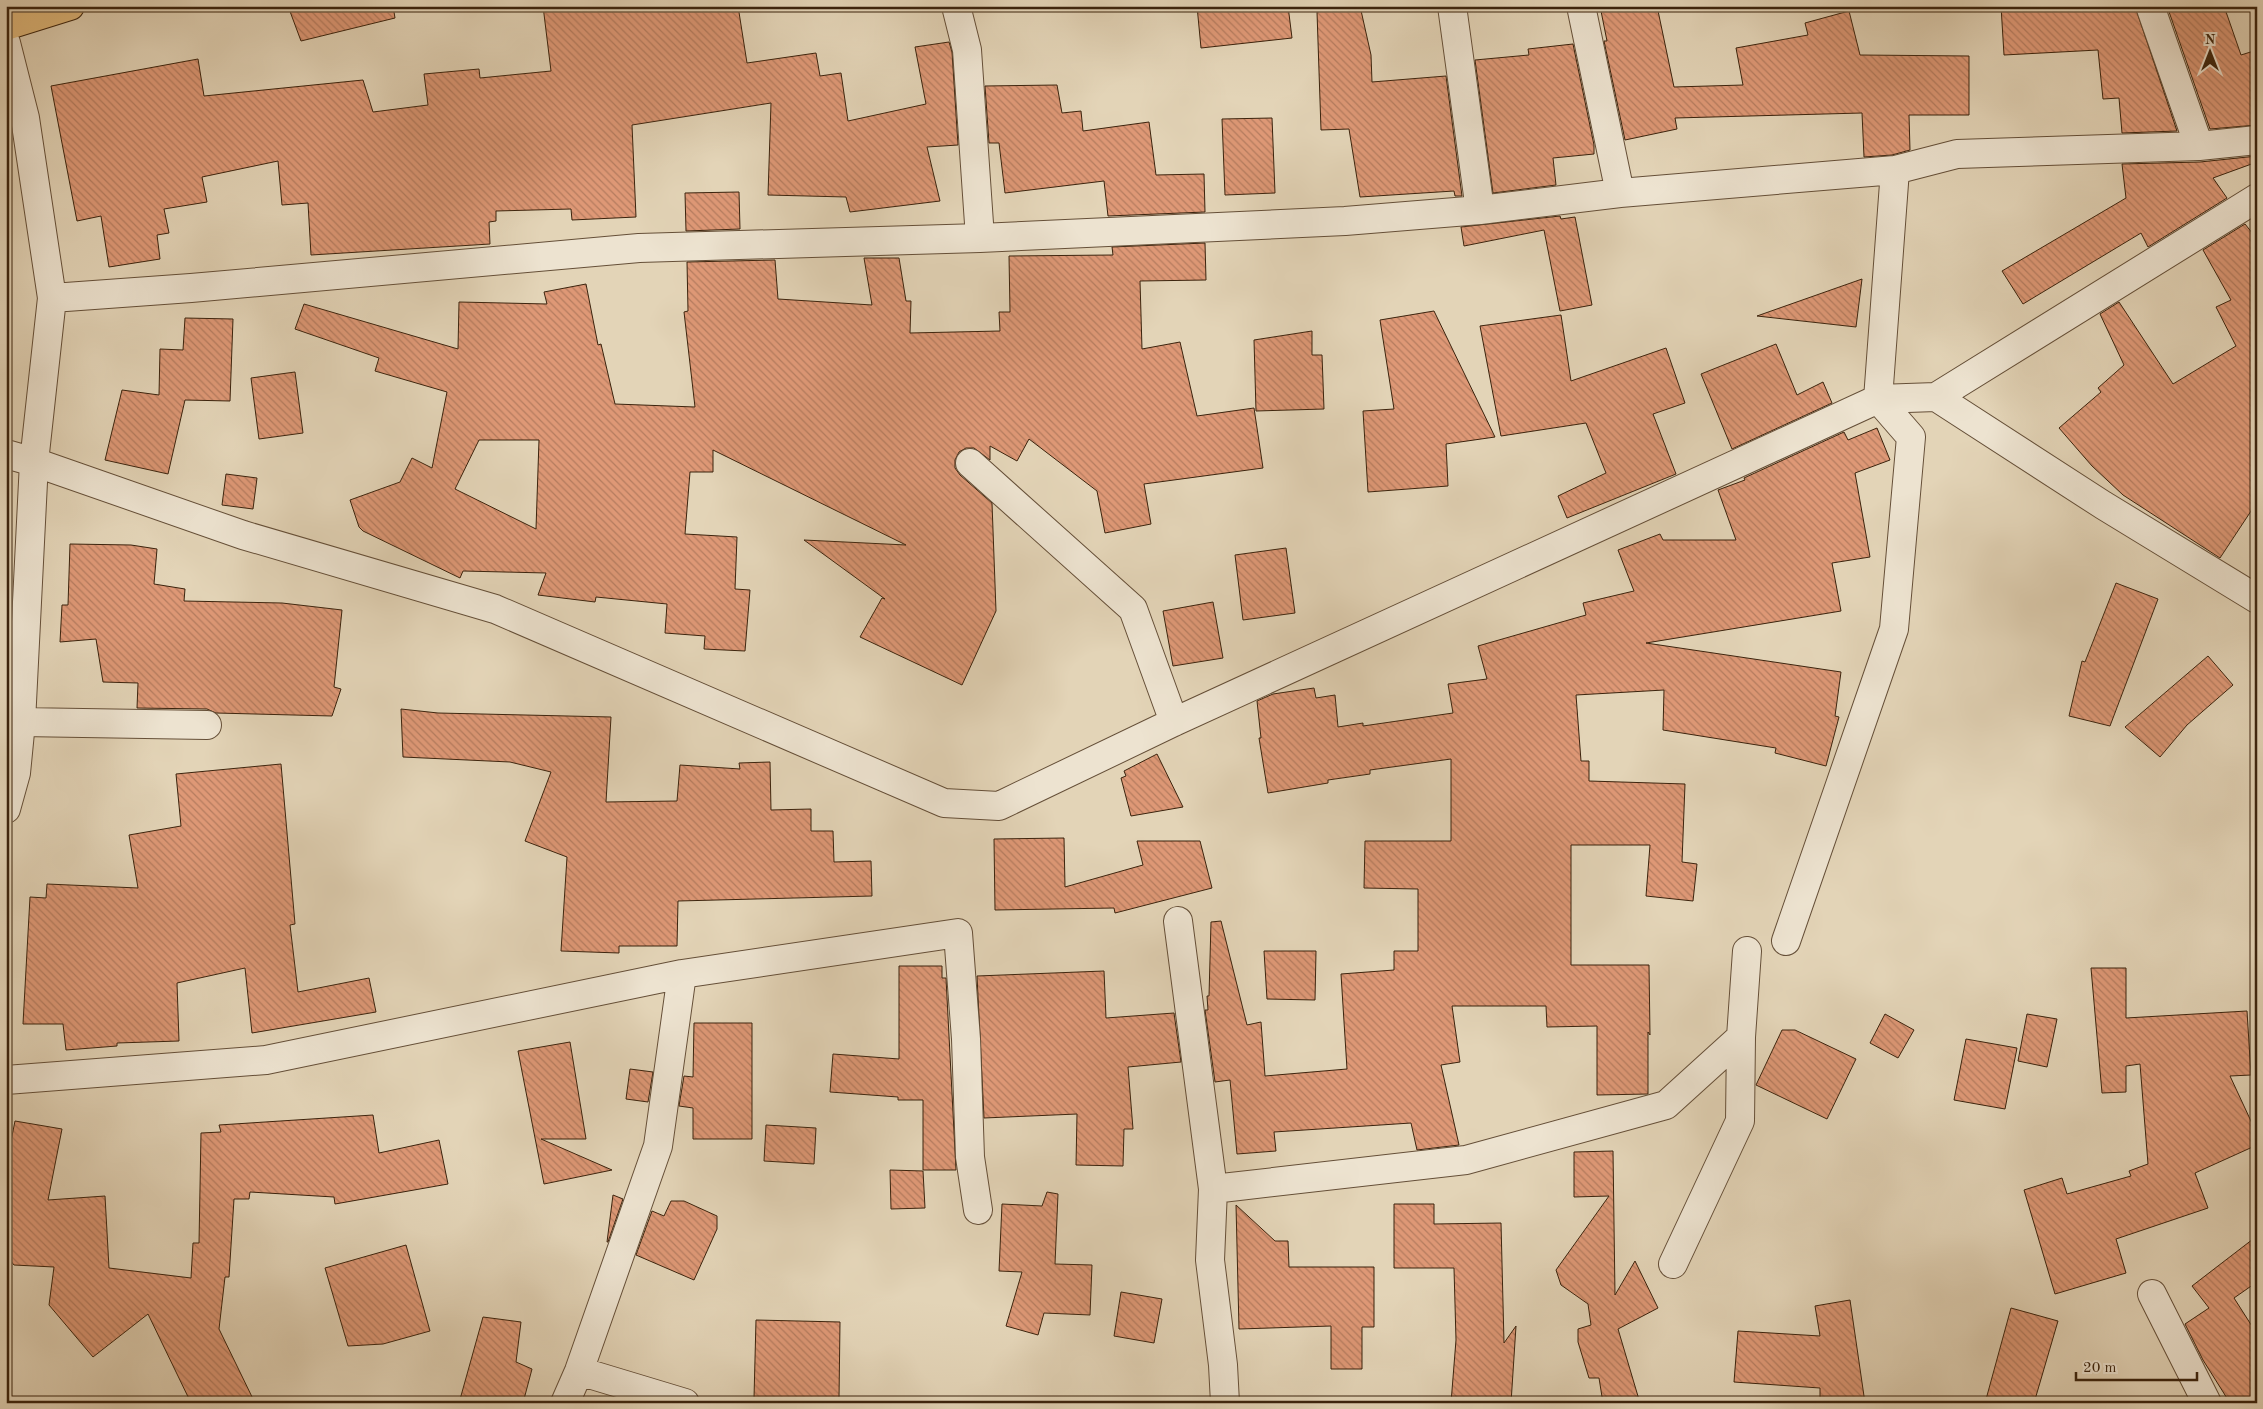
<svg xmlns="http://www.w3.org/2000/svg" width="2263" height="1409" viewBox="0 0 2263 1409" font-family="'Old Standard TT',serif">
	<style>
		.building { fill: url(#building-back-hatch); stroke: #3b230d; fill-rule: evenodd }
		.lines { fill: none; stroke-linecap: round; stroke-linejoin: round }
		.minor-casing { stroke: #654f38; stroke-width: 30 }
		.major-casing { stroke: #3b230d; stroke-width: 30 }
		.minor { stroke: #ede3d0; stroke-width: 28 }
		.major { stroke: #e2ba7c; stroke-width: 28 }
	</style>
	<defs>
		<pattern id="building-back-hatch" width="6" height="6" patternUnits="userSpaceOnUse" patternTransform="scale(1.25)"><rect width="6" height="6" fill="#de9876"/><path d="M-1 5l2 2M0 0l6 6M5-1l2 2" fill="none" stroke="#b57c5f"/></pattern>
	</defs>
	<rect width="100%" height="100%" fill="#e3d4b7"/>
	<filter id="stains"><feTurbulence type="fractalNoise" baseFrequency=".004" numOctaves="4"/><feColorMatrix values="0 0 0 0 .2 0 0 0 0 .09 0 0 0 0 .02 0 0 0 .5 -.17"/></filter>
	<radialGradient id="worn" r=".72"><stop offset=".6" stop-color="#630" stop-opacity="0"/><stop offset="1" stop-color="#630" stop-opacity=".3"/></radialGradient>
	<path class="building" d="M288 6H393L395 18 301 41Z
		M543 6H738L747 63 816 53 820 76 841 73 848 121 926 104 915 47 949 42 952 52 958 145 927 147 940 201 850 212 846 197 768 195 771 103 632 125 636 217 572 220 571 209 496 211V221L489 222 490 244 311 255 308 203 282 205 278 161 202 177 207 202 164 209 169 233 157 235 160 259 109 267 101 216 77 221 51 86 198 59 204 96 363 80 373 112 428 105 424 74 479 69 480 78 551 71Z
		M1197 6H1288L1292 38 1201 48Z
		M1345 6H1360L1371 55 1372 82 1446 76 1462 196H1455L1454 191 1360 197 1349 129 1321 130 1317 12Z
		M1600 6H1657L1674 87 1743 85 1736 48 1808 35 1805 23 1849 11 1860 55 1969 56V115H1909L1910 150 1892 155 1864 157 1862 113 1675 118 1677 129 1625 140 1604 41H1607Z
		M2001 6H2135L2177 131 2122 133 2119 98 2103 99 2098 50 2004 55Z
		M2167 6H2224L2241 55 2257 50V125L2210 129Z
		M1573 44 1594 145V154L1553 158 1556 185 1493 193 1475 60 1529 55 1528 49Z
		M1057 85 1062 113 1081 111 1083 131 1149 122 1156 175 1204 174 1205 212 1108 216 1104 181 1005 193 999 143H989L985 86Z
		M1272 118 1275 193 1225 195 1222 119Z
		M2257 156V162L2213 178 2227 198 2148 247 2141 233 2023 304 2002 271 2126 198 2122 164 2200 162Z
		M739 192 740 229 686 231 685 193Z
		M1560 216 1561 219 1575 217 1592 305 1560 311 1544 230 1464 246 1461 227Z
		M2245 224 2257 239V502L2220 558 2123 495 2092 466 2059 428 2101 392 2098 388 2124 365 2100 314 2119 302 2173 384 2236 346 2216 307 2231 300 2203 250Z
		M1205 243 1206 280 1140 281 1142 349 1180 342 1197 416 1254 408 1263 468 1144 484 1151 524 1105 533 1097 491 1029 439 1017 461 990 446V460L974 448H966L959 452 955 460V468L960 475 992 503 996 611 962 685 860 637 882 598 885 599 804 540 906 545 713 450V472H690L685 534 737 537 735 589 750 590 745 651 704 649 705 636 665 633 667 604 596 597 595 602 538 595 546 573 463 571 460 578 363 531 359 527 350 500 400 482 412 458 432 468 447 392 375 371 379 358 295 329 304 304 458 349 459 302 547 304 544 292 586 284 598 345 601 344 615 404 695 407 684 312 688 311 687 262 775 260 778 299 872 305 864 258H899L906 301H911L910 333 1000 331 999 312H1010L1009 256 1113 255 1112 247ZM479 440H539L536 529 455 489Z
		M1862 279 1856 327 1757 316Z
		M1434 311 1495 437 1446 444 1448 486 1368 492 1363 411 1394 409 1380 320Z
		M1561 315 1571 381 1666 348 1685 403 1653 414 1676 474 1567 518 1558 496 1606 473 1586 423 1501 436 1480 326Z
		M185 318 233 319 230 401 185 400 168 474 105 460 122 390 159 395 160 349 183 350Z
		M1312 331V355H1322L1324 409 1256 411 1254 340Z
		M1776 344 1797 395 1823 382 1832 403 1732 449 1701 374Z
		M295 372 303 433 259 439 251 378Z
		M1877 428 1890 460 1855 473 1870 557 1832 563 1841 611 1646 643 1841 672 1835 716 1839 717 1826 766 1775 753 1776 748 1663 730 1664 690 1576 695 1581 761H1589V781L1685 784 1682 862 1697 864 1693 901 1646 896 1650 845H1571V965H1649L1650 1035 1648 1032V1094L1597 1095V1026L1547 1027 1546 1006H1452L1460 1062 1441 1065 1459 1145 1417 1150 1411 1123 1274 1132 1276 1151 1237 1154 1230 1080 1215 1082 1205 1010H1208L1207 996H1209L1211 922 1221 921 1247 1025 1261 1022 1265 1076 1347 1069 1341 974 1394 970V951H1418V889L1364 888 1365 841H1451V759L1370 770V774L1328 780V783L1268 793 1259 738H1261L1257 701 1273 694 1314 688 1316 698 1335 695 1338 727 1363 723V726L1453 713 1448 684 1487 679 1478 646 1586 615 1583 603 1634 591 1618 550 1660 534 1663 540H1736L1718 490 1745 480 1744 478 1844 432 1848 440Z
		M226 474 257 478 253 509 222 505Z
		M70 544 131 545 157 549 154 584 185 589 184 601 282 603 342 610 334 687 341 689 332 716 216 713 207 709 137 708 138 683 103 682 96 639 60 642 62 605H68Z
		M1286 548 1295 613 1243 620 1235 555Z
		M2116 583 2158 599 2110 726 2069 716 2082 661 2085 662Z
		M1213 602 1223 658 1173 666 1163 611Z
		M2208 656 2233 685 2187 725 2160 757 2125 727Z
		M401 709 438 713 611 717 606 802 677 801 680 765 740 769 739 763 770 762 771 810 811 809V831H833L834 862 871 861 872 896 678 901 677 946H619V953L561 951 567 857 525 841 551 772 510 762 403 757Z
		M1157 754 1183 807 1131 816 1121 778 1126 776 1124 771Z
		M281 764 295 924 290 925 298 992 369 978 376 1012 252 1033 245 968 177 983 179 1041 117 1043V1046L66 1050 63 1024H23L30 897 46 898 47 884 138 888 129 835 181 826 176 774Z
		M1064 838 1065 887 1143 865 1137 841H1200L1212 888 1115 913 1114 908 995 910 994 839Z
		M1264 951H1316L1315 1000 1267 999Z
		M899 966H942V978H946L956 1170H923V1100H898V1097L830 1092 833 1054 899 1059Z
		M2091 968H2126V1018L2247 1011 2251 1075 2230 1076 2257 1134V1145L2195 1173 2208 1208 2116 1239 2126 1273 2055 1294 2024 1190 2062 1178 2067 1194 2131 1176 2129 1171 2148 1164 2140 1064 2126 1066V1092L2102 1093Z
		M1104 971 1106 1018 1174 1013 1181 1062 1128 1067 1133 1129H1124L1123 1166 1076 1165 1077 1114 984 1118 977 976Z
		M1885 1014 1914 1030 1898 1058 1870 1043Z
		M2027 1014 2057 1019 2047 1067 2018 1061Z
		M694 1023H752V1139H693V1108L679 1106 684 1076 693 1077Z
		M1782 1030H1795L1856 1059 1827 1119 1756 1085Z
		M1966 1039 2017 1048 2005 1109 1954 1100Z
		M570 1042 586 1139H541L612 1170 544 1184 518 1051Z
		M630 1069 653 1072 648 1102 626 1099Z
		M373 1115 379 1153 439 1140 448 1184 335 1204 334 1197 250 1192 249 1199H234L229 1277H225L219 1329 255 1403H191L148 1314 93 1357 49 1305 54 1267 14 1265 6 1255V1166L15 1121 62 1129 48 1200 105 1196 109 1268 191 1278 193 1243H199L201 1133 221 1132 219 1125Z
		M766 1125 816 1128 814 1164 764 1161Z
		M1613 1151 1615 1295 1635 1261 1658 1308 1618 1329 1640 1403H1603L1599 1378H1589L1578 1342V1329L1591 1325 1588 1304 1561 1285 1556 1270 1609 1196 1574 1197V1152Z
		M890 1170 923 1171 925 1208 891 1209Z
		M1047 1192 1058 1194 1055 1264 1092 1265 1090 1315 1044 1313 1038 1335 1006 1326 1022 1272 999 1271 1002 1204 1042 1206Z
		M613 1195 623 1199 608 1242H607Z
		M671 1201H684L717 1216V1229L694 1280 636 1255 652 1211 664 1216Z
		M1394 1204H1434V1224L1501 1223 1504 1343 1516 1326 1511 1403H1451L1456 1340 1454 1268H1394Z
		M1236 1205 1275 1241H1288L1289 1267H1374V1327H1362V1369H1331V1326L1239 1329Z
		M2257 1236V1282L2234 1298 2257 1334V1403H2230L2203 1360 2185 1324 2209 1308 2192 1286Z
		M406 1245 430 1331 383 1344 348 1346 325 1268Z
		M1121 1292 1162 1299 1154 1343 1114 1336Z
		M1850 1300 1865 1403H1820V1388L1734 1382 1738 1331 1820 1336 1815 1306Z
		M2011 1308 2058 1321 2034 1403H1985Z
		M483 1317 521 1322 516 1362 532 1369 523 1403H459Z
		M756 1320 840 1322 839 1399 754 1398Z"/>
	<g class="lines">
		<g class="minor-casing">
			<path id="minor" d="M956 6 967 50 980 238
				M1452 6 1480 210
				M1581 6 1620 193
				M2150 6 2199 146
				M6 43 25 118 52 298 34 462 21 722 16 773 6 809
				M52 298 191 288 639 248 980 238 1345 221 1480 210 1620 193 1895 170 1957 154 2199 146 2257 140
				M1936 397 2103 505 2257 599
				M6 454 34 462 243 535 495 609 944 803 999 806 1174 722 1878 399 1936 397 2257 198
				M970 463 1133 609 1174 722
				M21 722 207 725
				M1178 921 1213 1189 1210 1260 1223 1365 1225 1403
				M1786 941 1894 629 1911 437 1878 399 1895 170
				M6 1080 266 1060 682 974 958 933 966 1039 970 1157 978 1210
				M1213 1189 1466 1160 1666 1105 1741 1037
				M1673 1264 1740 1121 1741 1037 1747 951
				M2152 1294 2207 1403
				M579 1371 685 1403
				M565 1403 579 1371 658 1146 682 974"/>
		</g>
		<g class="major-casing">
			<path id="major" d="M6 26 70 6"/>
		</g>
		<use href="#minor" class="minor"/>
		<use href="#major" class="major"/>
	</g>
	<rect width="2263" height="1409" fill="none" stroke="#e3d4b7" stroke-width="25"/>
	<rect x="8" y="8" width="2248" height="1394" fill="none" stroke="#3b230d" stroke-width="2.5"/>
	<rect x="12" y="12" width="2238" height="1384" fill="none" stroke="#3b230d"/>
	<g transform="translate(2210 52)" stroke="#ede3d0" stroke-width="4" paint-order="stroke">
	<path d="M0-4L9 19L0 12L-9 19Z" fill="#3b230d"/>
	<text y="-8" font-size="14" font-weight="bold" text-anchor="middle" fill="#3b230d">N</text>
	</g>
	<path d="M2076 1372v8h121v-8" fill="none" stroke="#3b230d" stroke-width="2.5"/>
	<text x="2083" y="1372" font-size="15" fill="#3b230d" stroke="#ede3d0" stroke-width="4" paint-order="stroke">20 m</text>
	<rect width="100%" height="100%" filter="url(#stains)"/>
	<rect width="100%" height="100%" fill="url(#worn)"/>
</svg>
